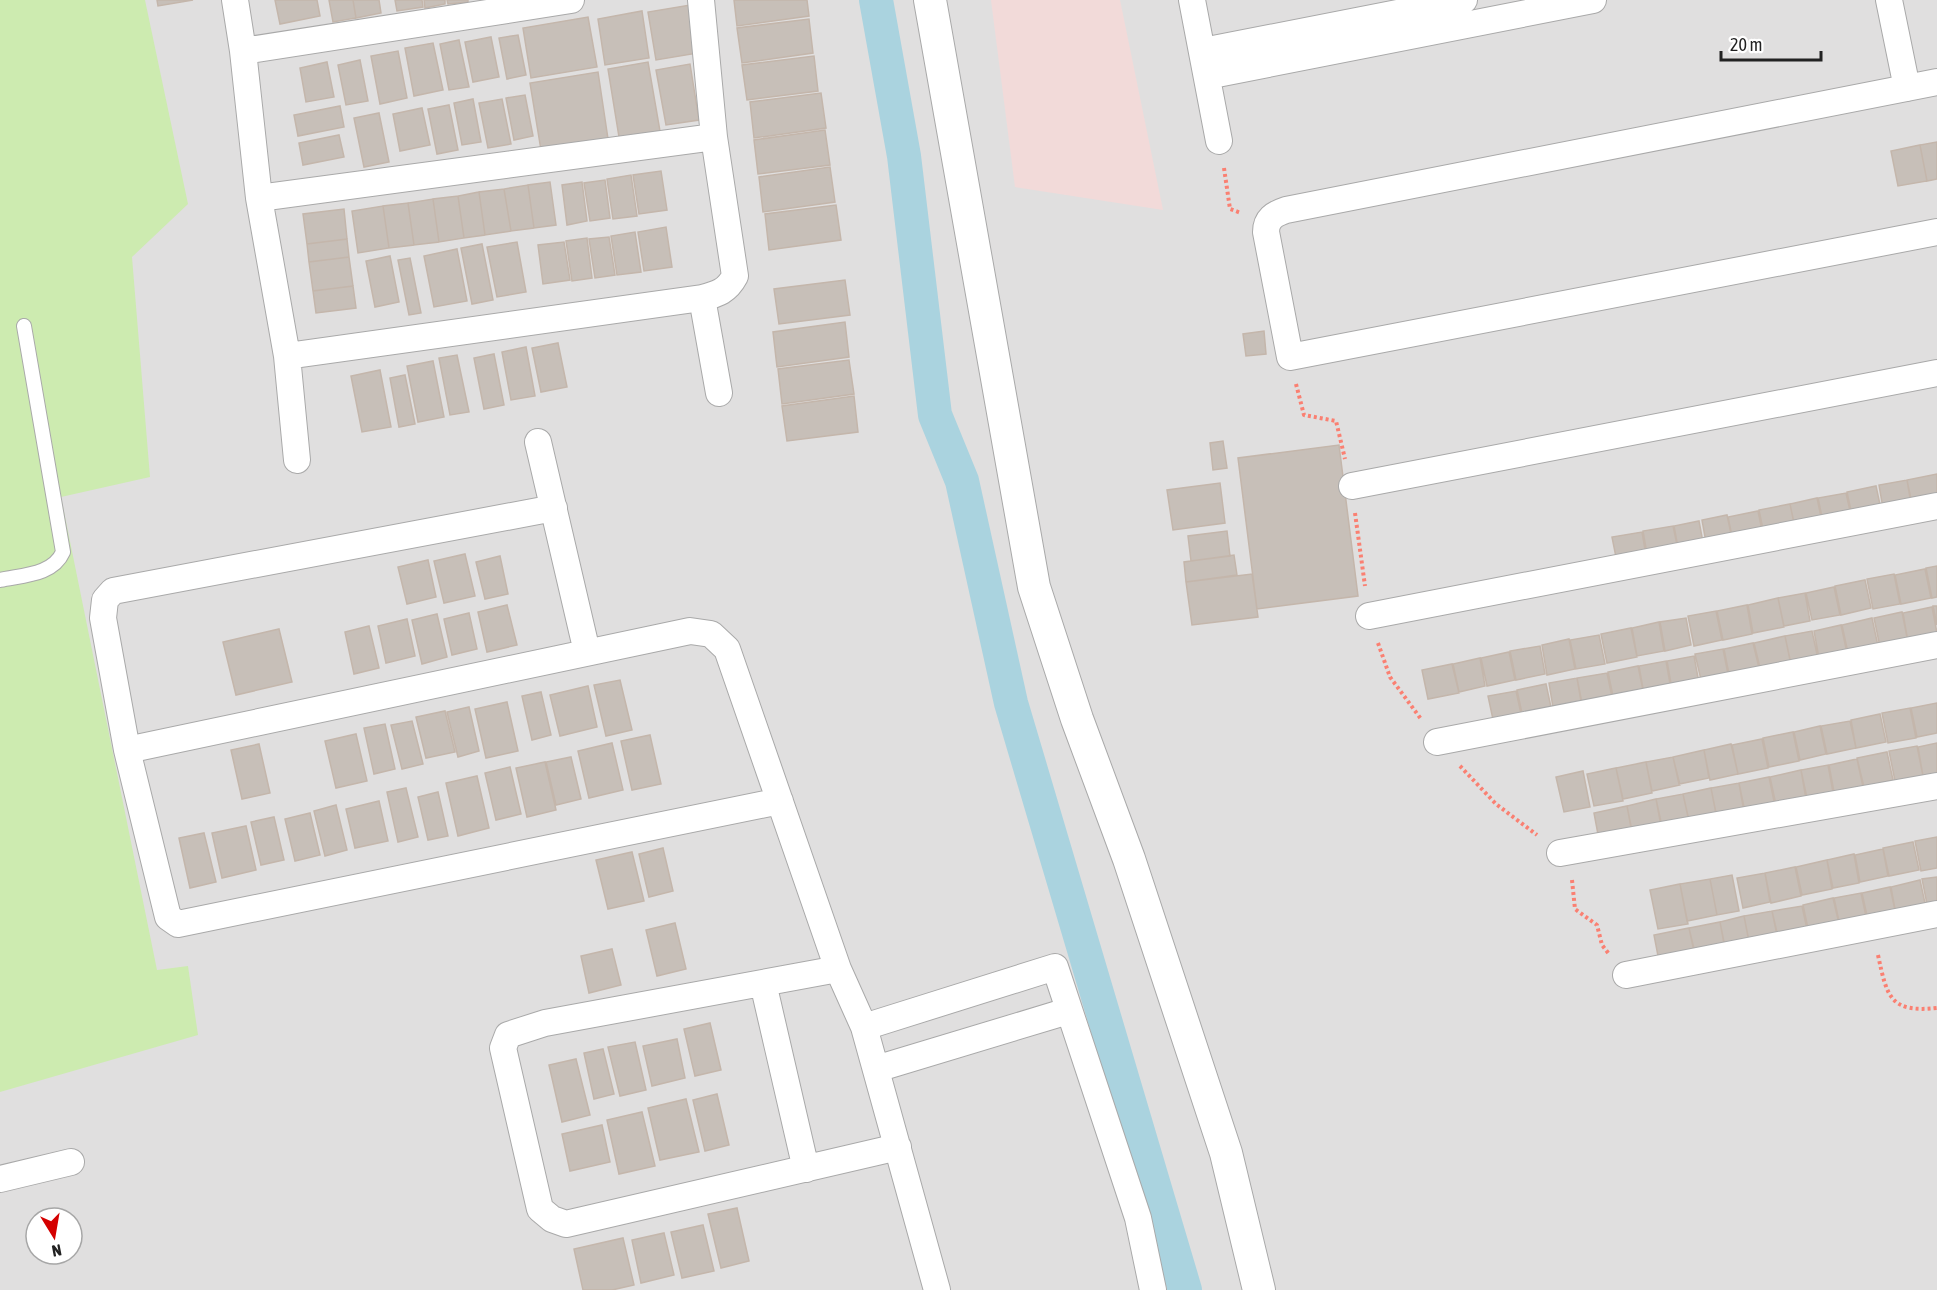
<svg xmlns="http://www.w3.org/2000/svg" width="1937" height="1290" viewBox="0 0 1937 1290" font-family="'Asap Condensed',sans-serif">
	<style>
		.residential { fill: #e0dfdf; fill-rule: evenodd }
		.commercial { fill: #f2dad9 }
		.grass { fill: #cdebb0 }
		.lines { fill: none; stroke-linecap: round; stroke-linejoin: round }
		.canal { stroke: #aad3df; stroke-width: 34 }
		.building { fill: #c7bfb8; stroke: #c4b6ab; stroke-width: 1.5 }
		.service-casing { stroke: #a9a9a9; stroke-width: 16 }
		.minor-casing { stroke: #a9a9a9; stroke-width: 28 }
		.tertiary-casing { stroke: #a9a9a9; stroke-width: 34 }
		.path { stroke: #fa8072; stroke-width: 4; stroke-dasharray: 3 3; stroke-linecap: butt }
		.service { stroke: #fff; stroke-width: 14 }
		.minor { stroke: #fff; stroke-width: 26 }
		.tertiary { stroke: #fff; stroke-width: 32 }
	</style>
	<rect width="100%" height="100%" fill="#f2efe9"/>
	<path class="residential" d="M0 0H1937V1290H0ZM36 1218H72V1254H36Z"/>
	<path class="commercial" d="M991 0H1120L1163 210 1015 187Z"/>
	<path class="grass" d="M0 0H145L188 204 132 257 150 477 61 497 157 970 188 966 198 1035 0 1092Z"/>
	<g class="lines">
		<path class="canal" d="M876 0 904 156 935 415 962 481 1011 703 1185 1290"/>
	</g>
	<path class="building" d="M157 0H193L158 6Z
		M275 0H317L320 16 280 24Z
		M329 0H353L356 18 333 22Z
		M353 0H379L381 13 356 18Z
		M395 0H422L423 7 397 11Z
		M424 0H445V4L425 8Z
		M447 0H468V2L448 4Z
		M734 0H807L809 16 737 26Z
		M690 5 698 53 656 60 648 12Z
		M642 11 649 58 605 65 598 19Z
		M588 17 597 67 531 78 523 28Z
		M809 19 813 53 742 63 737 28Z
		M518 35 526 75 507 79 499 38Z
		M491 37 499 77 473 82 465 42Z
		M459 40 469 87 449 90 440 44Z
		M433 43 443 90 414 96 405 48Z
		M398 51 407 98 380 104 371 56Z
		M814 56 818 91 747 100 742 65Z
		M360 60 368 101 346 105 338 65Z
		M327 62 334 97 306 102 300 68Z
		M648 62 660 131 619 137 608 69Z
		M690 64 699 120 666 125 656 70Z
		M598 72 608 139 541 150 530 83Z
		M821 93 826 128 754 138 750 102Z
		M525 95 533 136 514 140 506 98Z
		M473 99 481 142 462 145 454 103Z
		M502 99 511 144 488 148 479 103Z
		M449 105 458 150 437 154 428 109Z
		M340 106 344 127 298 136 294 115Z
		M422 108 430 145 400 151 393 114Z
		M379 113 389 162 364 167 354 118Z
		M825 130 830 165 758 174 754 140Z
		M339 135 344 157 303 165 299 143Z
		M1937 142V179L1927 181 1920 145Z
		M1920 145 1927 181 1898 186 1891 151Z
		M830 167 835 202 763 212 759 177Z
		M661 171 667 210 639 214 633 175Z
		M631 175 637 216 613 219 607 179Z
		M605 180 610 218 590 221 584 183Z
		M550 182 556 225 534 228 528 185Z
		M582 182 587 221 567 225 562 185Z
		M528 185 534 228 511 231 504 189Z
		M504 189 511 231 485 235 479 192Z
		M479 192 485 235 464 238 458 196Z
		M458 196 464 238 439 242 433 199Z
		M433 199 439 242 414 245 408 203Z
		M408 203 414 245 389 248 383 206Z
		M836 205 841 240 769 250 765 214Z
		M383 206 389 248 358 253 352 211Z
		M344 209 347 239 307 244 303 214Z
		M666 227 672 267 644 271 638 232Z
		M635 232 641 272 617 275 611 236Z
		M609 237 615 275 595 278 589 239Z
		M587 238 592 278 572 281 566 241Z
		M347 239 349 257 309 262 307 244Z
		M517 242 526 292 497 297 487 247Z
		M564 242 570 280 543 284 538 245Z
		M482 244 493 300 472 304 461 248Z
		M457 249 467 301 434 307 424 256Z
		M390 256 399 302 375 307 366 261Z
		M349 257 353 286 313 291 309 262Z
		M410 258 421 313 409 315 398 260Z
		M845 280 850 315 779 324 774 289Z
		M353 286 356 308 316 313 313 291Z
		M845 322 849 357 777 367 773 332Z
		M1264 331 1266 354 1246 356 1243 334Z
		M558 343 567 387 541 392 532 348Z
		M526 347 535 396 511 400 502 352Z
		M494 354 504 405 484 409 474 358Z
		M457 355 469 412 450 415 439 358Z
		M849 360 854 394 782 404 778 369Z
		M433 361 444 417 418 422 407 366Z
		M380 370 391 427 362 432 351 376Z
		M405 375 415 424 399 427 390 378Z
		M854 396 858 432 787 441 782 406Z
		M1223 441 1227 468 1213 470 1210 443Z
		M1339 445 1358 596 1257 609 1238 458Z
		M1937 474V505L1913 509 1907 480Z
		M1907 480 1912 510 1884 514 1879 485Z
		M1220 483 1225 523 1173 530 1167 490Z
		M1876 486 1882 514 1853 520 1847 492Z
		M1846 493 1852 520 1824 526 1818 498Z
		M1817 498 1823 526 1796 532 1790 504Z
		M1790 504 1796 533 1765 539 1759 510Z
		M1758 511 1764 540 1734 546 1728 517Z
		M1727 515 1733 543 1707 548 1702 520Z
		M1699 521 1704 548 1679 553 1674 526Z
		M1673 526 1679 554 1648 560 1643 531Z
		M1227 531 1230 556 1191 561 1188 536Z
		M1642 532 1647 561 1618 567 1612 537Z
		M465 554 475 596 444 603 434 561Z
		M1234 555 1237 575 1186 582 1184 562Z
		M500 556 508 594 485 599 476 562Z
		M428 560 436 597 407 604 398 567Z
		M1937 566V597L1932 598 1926 568Z
		M1925 569 1931 598 1901 604 1895 575Z
		M1252 574 1258 617 1192 625 1186 582Z
		M1894 574 1900 604 1873 609 1867 579Z
		M1865 580 1871 608 1841 615 1835 586Z
		M1834 587 1840 615 1812 620 1806 593Z
		M1805 593 1810 621 1784 626 1778 598Z
		M1778 598 1784 627 1753 633 1748 605Z
		M507 605 517 645 487 652 478 612Z
		M1747 605 1752 634 1723 640 1717 611Z
		M1933 606H1937V625Z
		M1932 607 1937 633 1908 642 1903 613Z
		M1716 611 1722 640 1694 646 1688 616Z
		M1902 612 1908 642 1880 647 1874 618Z
		M469 613 477 649 452 655 444 619Z
		M437 614 447 657 422 664 412 620Z
		M1686 618 1691 645 1665 651 1660 622Z
		M1872 618 1878 646 1848 653 1842 625Z
		M407 619 415 656 386 663 378 626Z
		M1659 622 1664 651 1637 656 1632 628Z
		M1841 625 1847 653 1819 658 1814 631Z
		M369 626 379 668 354 674 345 632Z
		M1631 628 1637 657 1607 663 1601 634Z
		M279 629 292 682 236 695 223 642Z
		M1812 631 1818 659 1791 664 1785 636Z
		M1599 635 1605 664 1576 669 1570 640Z
		M1785 636 1791 665 1761 672 1754 643Z
		M1569 639 1575 669 1547 675 1542 645Z
		M1753 643 1760 672 1730 679 1724 649Z
		M1540 646 1545 674 1516 680 1510 651Z
		M1723 649 1729 679 1702 684 1695 654Z
		M1509 652 1515 680 1487 686 1481 658Z
		M1694 656 1699 683 1672 689 1667 661Z
		M1480 658 1485 686 1459 692 1453 664Z
		M1666 661 1671 689 1644 694 1639 666Z
		M1452 664 1459 693 1428 699 1422 670Z
		M1638 666 1644 695 1614 701 1608 672Z
		M1607 673 1613 702 1583 708 1577 678Z
		M1577 678 1582 707 1554 713 1549 683Z
		M620 680 632 730 606 736 594 685Z
		M1546 684 1552 712 1523 718 1517 690Z
		M588 686 597 727 560 736 550 695Z
		M1516 691 1522 718 1494 724 1488 696Z
		M541 692 551 735 532 740 522 696Z
		M507 702 518 751 486 758 475 709Z
		M1937 703V733L1917 737 1911 708Z
		M469 707 479 751 458 757 447 712Z
		M1910 708 1916 738 1888 743 1882 713Z
		M445 711 455 752 426 758 416 717Z
		M1880 714 1886 742 1856 748 1851 720Z
		M412 721 423 764 402 769 391 725Z
		M1850 721 1856 748 1827 754 1821 726Z
		M385 724 395 769 374 774 364 728Z
		M1820 726 1826 754 1800 760 1794 732Z
		M1793 732 1799 761 1769 767 1763 738Z
		M356 734 367 781 336 788 325 741Z
		M650 735 661 784 632 790 621 741Z
		M1762 739 1768 768 1738 774 1732 745Z
		M612 743 623 790 589 798 578 751Z
		M1937 743V773L1923 776 1918 747Z
		M259 744 270 793 242 799 231 750Z
		M1731 744 1738 774 1710 780 1704 750Z
		M1917 746 1923 776 1895 781 1889 751Z
		M1704 750 1709 778 1679 784 1673 757Z
		M1887 752 1893 780 1864 787 1857 758Z
		M571 757 581 799 556 805 546 762Z
		M1673 757 1680 785 1652 791 1646 762Z
		M1857 759 1863 787 1834 792 1829 765Z
		M545 762 556 810 527 817 516 768Z
		M1646 762 1652 793 1623 799 1616 768Z
		M1828 765 1833 792 1807 798 1801 770Z
		M510 767 521 814 496 820 485 773Z
		M1616 768 1623 801 1594 806 1587 774Z
		M1801 770 1806 799 1776 805 1770 777Z
		M1583 771 1590 807 1564 812 1556 777Z
		M477 776 489 828 458 836 446 783Z
		M1769 777 1775 806 1745 812 1739 783Z
		M1739 783 1744 812 1717 818 1711 788Z
		M406 788 418 837 398 842 387 792Z
		M1711 788 1717 819 1690 825 1683 794Z
		M438 792 448 836 428 840 418 797Z
		M1683 794 1690 826 1663 831 1656 799Z
		M1656 799 1662 831 1633 836 1627 806Z
		M379 801 388 841 355 848 346 809Z
		M336 805 347 850 325 856 314 811Z
		M1627 806 1633 838 1600 845 1594 813Z
		M310 813 320 855 295 861 285 819Z
		M274 817 284 860 261 865 251 822Z
		M246 826 256 870 222 878 212 833Z
		M204 833 216 882 190 888 179 838Z
		M1937 837V868L1921 871 1915 841Z
		M1913 842 1919 870 1889 876 1883 848Z
		M663 848 673 891 649 897 639 854Z
		M1883 849 1888 876 1860 882 1855 855Z
		M632 852 644 901 608 909 596 860Z
		M1854 854 1859 883 1833 888 1827 860Z
		M1827 860 1832 889 1802 895 1796 867Z
		M1795 867 1801 896 1771 903 1765 873Z
		M1765 873 1770 902 1743 908 1737 878Z
		M1732 875 1739 911 1717 915 1710 879Z
		M1937 877V908L1928 909 1922 879Z
		M1710 879 1717 915 1687 921 1680 884Z
		M1920 880 1926 908 1896 915 1891 887Z
		M1680 884 1688 924 1658 929 1650 890Z
		M1890 887 1896 915 1868 920 1862 893Z
		M1861 893 1867 921 1840 926 1834 898Z
		M1833 898 1840 928 1809 933 1803 905Z
		M1802 906 1808 934 1779 941 1772 911Z
		M1772 911 1778 940 1750 946 1744 916Z
		M1744 916 1750 947 1726 952 1720 922Z
		M1720 922 1725 949 1695 956 1689 928Z
		M675 923 686 969 657 976 646 930Z
		M1689 928 1695 953 1659 961 1654 935Z
		M612 949 621 985 589 993 581 956Z
		M710 1023 721 1070 695 1076 684 1029Z
		M677 1039 685 1078 652 1086 643 1046Z
		M635 1042 646 1090 620 1096 608 1047Z
		M603 1049 614 1094 594 1099 584 1053Z
		M576 1059 590 1115 562 1122 549 1065Z
		M717 1094 729 1145 705 1151 693 1100Z
		M686 1099 699 1152 660 1160 648 1108Z
		M642 1112 655 1166 619 1174 607 1120Z
		M602 1125 610 1162 570 1171 562 1134Z
		M737 1208 749 1261 721 1268 708 1214Z
		M703 1225 714 1271 682 1278 671 1232Z
		M664 1233 674 1275 641 1283 632 1240Z
		M623 1238 634 1285 612 1290H583L574 1249Z"/>
	<g class="lines">
		<g class="service-casing">
			<path id="service" d="M0 580C23 575 53 575 63 552L24 326"/>
		</g>
		<g class="minor-casing">
			<path id="minor" d="M235 0 243 51 259 198 287 356 297 460
				M1192 0 1219 141
				M1889 0 1907 88
				M243 51 571 0
				M1203 51 1464 0
				M1207 76 1593 0
				M1937 82 1286 210C1274 214 1266 219 1266 232L1290 357 1937 232
				M259 198 714 137
				M702 298 719 393
				M287 356 702 298C718 294 727 291 735 276L714 137 701 0
				M538 442 587 652
				M1352 486 1937 373
				M554 508 113 591 105 600 103 618 127 750 168 917 178 924 780 801
				M1369 616 1937 506
				M1437 742 1937 645
				M127 750 690 631 711 634 727 649 838 969 864 1027 937 1290
				M1560 853 1937 786
				M838 969 545 1023 508 1035 503 1048 540 1209 552 1219 566 1224 898 1147
				M1626 975 1937 914
				M763 983 806 1169
				M864 1027 1055 967 1138 1218 1153 1290
				M876 1069 1068 1011
				M0 1179 71 1162"/>
		</g>
		<g class="tertiary-casing">
			<path id="tertiary" d="M930 0 1034 587 1077 719 1129 859 1226 1153 1259 1290"/>
		</g>
		<path class="path" d="M1224 168 1230 209 1241 213
			M1296 384 1304 415 1336 421 1345 459
			M1355 513 1365 586
			M1378 643 1390 677 1421 719
			M1460 766 1496 804 1537 835
			M1572 880 1575 909 1597 925 1602 945 1609 954
			M1878 955C1887 997 1890 1013 1937 1008"/>
		<use href="#service" class="service"/>
		<use href="#minor" class="minor"/>
		<use href="#tertiary" class="tertiary"/>
	</g>
	<g transform="translate(54 1236) rotate(169)"><circle r="28" fill="#ffffff" stroke="#a7a7a7" stroke-width="1.5"/>
	<path d="M0-4.5L10 22L0 15L-10 22Z" fill="#d40000"/>
	<text y="-9" font-size="16" font-weight="bold" text-anchor="middle" fill="#222222">N</text>
	</g>
	<path d="M1721 51v9h100v-9" fill="none" stroke="#222222" stroke-width="3"/>
	<text x="1730" y="51" font-size="18" fill="#222222" stroke="#ffffff" stroke-width="4.5" paint-order="stroke">20 m</text>
</svg>
